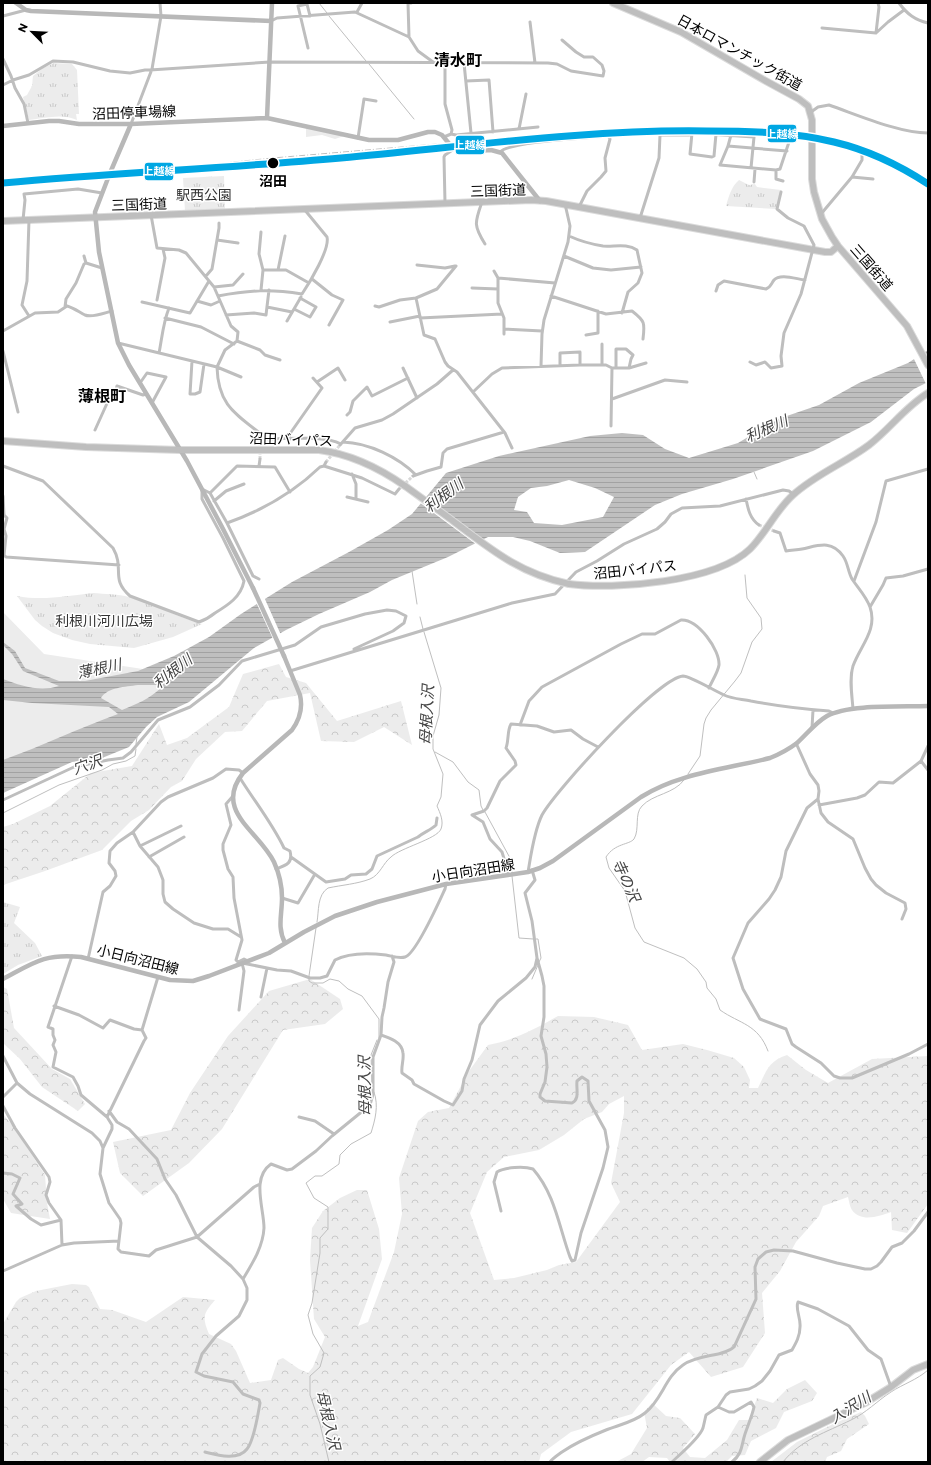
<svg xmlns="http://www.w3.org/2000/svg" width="931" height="1465" viewBox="0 0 931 1465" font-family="Commissioner,'Noto Sans JP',sans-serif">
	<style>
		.green { fill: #ececec }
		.forest { fill: url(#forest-crowns); fill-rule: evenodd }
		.park { fill: url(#park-tufts) }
		.water { fill: url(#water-rules); fill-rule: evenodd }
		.pier { fill: #fff }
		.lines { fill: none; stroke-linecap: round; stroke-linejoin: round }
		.stream { stroke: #bfbfbf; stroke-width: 1 }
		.street-tunnel { stroke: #d9d9d9; stroke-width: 3; stroke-dasharray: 3 1.5; stroke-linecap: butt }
		.highway-casing { stroke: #dbdbdb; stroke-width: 8 }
		.street { stroke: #bebebe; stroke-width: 3 }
		.secondary { stroke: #b8b8b8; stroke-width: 4.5 }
		.highway { stroke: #bebebe; stroke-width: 6 }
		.rail { stroke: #bebebe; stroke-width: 1; stroke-dasharray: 6 2 1 2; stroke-linecap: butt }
		.highway-bridge-casing { stroke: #dbdbdb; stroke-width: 8; stroke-linecap: butt }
		.secondary-bridge { stroke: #b8b8b8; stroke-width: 4.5 }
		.highway-bridge { stroke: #bebebe; stroke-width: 6 }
		.rail-1-casing { stroke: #fff; stroke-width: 10 }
		.rail-1 { stroke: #00a7e3; stroke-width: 7 }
		.stop-dot { fill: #000; stroke: #fff; stroke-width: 1.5 }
		.labels { text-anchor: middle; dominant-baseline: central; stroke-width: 3; stroke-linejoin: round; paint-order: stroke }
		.street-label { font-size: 14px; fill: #000; stroke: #fff }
		.stop-label { font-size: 14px; font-weight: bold; fill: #000; stroke: #fff }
		.park-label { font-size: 14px; fill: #333; stroke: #fff }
		.water-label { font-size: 15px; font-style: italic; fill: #444; stroke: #fff }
		.quarter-label { font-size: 16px; font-weight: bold; fill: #000; stroke: #fff }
		.line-badge { stroke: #fff; stroke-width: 1.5 }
		.badge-label { font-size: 11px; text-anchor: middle; font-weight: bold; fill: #fff }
	</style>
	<defs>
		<pattern id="forest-crowns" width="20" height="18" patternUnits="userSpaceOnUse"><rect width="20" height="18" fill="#ececec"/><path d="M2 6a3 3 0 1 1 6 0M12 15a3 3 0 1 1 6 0" fill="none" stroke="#c9c9c9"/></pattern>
		<pattern id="park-tufts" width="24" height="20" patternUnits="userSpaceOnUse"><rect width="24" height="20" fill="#ececec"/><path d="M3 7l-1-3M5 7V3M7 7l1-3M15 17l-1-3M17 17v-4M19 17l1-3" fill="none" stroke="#c9c9c9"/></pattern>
		<pattern id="water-rules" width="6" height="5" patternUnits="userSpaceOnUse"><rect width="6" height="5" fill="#bfbfbf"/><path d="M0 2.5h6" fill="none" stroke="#a2a2a2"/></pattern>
	</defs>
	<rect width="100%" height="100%" fill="#fff"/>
	<path class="green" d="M306 127 344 136 335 139 322 135 306 137Z
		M3 612 44 654 202 678 3 774Z"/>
	<path class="forest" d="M279 664 286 677 306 683 337 721 401 701 412 745 384 727 354 742 321 741 310 693 267 701 242 731 225 732 196 759 182 781 171 787 149 810 131 821 102 850 45 871 3 885V827L13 824 50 806 91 773 132 766 159 724 167 745 187 738 229 707 243 674Z
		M310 979 340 999 343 1009 325 1024 283 1030 222 1129 189 1163 143 1196 120 1173 113 1142 171 1130 190 1093 228 1036 269 991Z
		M3 987 7 989 14 1028 52 1069 70 1079 85 1104 78 1111 42 1087 20 1059 3 1043Z
		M558 1016 594 1017 628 1025 642 1050 683 1044 707 1050 734 1058 744 1067 750 1080 749 1088H758C766 1072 768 1061 787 1055L806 1070 828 1083 872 1059 928 1056V1204L907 1233 892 1230 891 1212C880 1216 861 1223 852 1210 850 1207 849 1201 848 1197L823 1206 819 1216 796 1242 780 1271 762 1293 765 1333 743 1367 711 1377 689 1352 671 1365 632 1414 571 1432 541 1454 539 1462H3V1324L16 1302 20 1298 36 1291 72 1284 86 1285 89 1287 100 1309 112 1310 146 1322 183 1297 215 1300C203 1314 202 1317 209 1334L231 1344 236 1351 250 1383 271 1380 278 1360 283 1358 299 1369 308 1373 313 1367 325 1337 314 1319 310 1260 312 1228 323 1211 340 1198 357 1190H367L379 1229 382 1259 358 1326 368 1322 394 1252 402 1214 399 1178 418 1121 428 1112 449 1108 469 1071 488 1045C515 1040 535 1029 558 1016ZM624 1096V1113L611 1183 620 1202 576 1262 559 1265 547 1270 514 1278 494 1280 470 1213 487 1172 504 1157 539 1150 564 1135 584 1119 602 1112 609 1104Z
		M3 1114 13 1126 45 1175 47 1203 50 1219 11 1213 3 1199Z
		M805 1380 817 1393 812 1401 784 1412 776 1428 751 1441 745 1455 732 1456 726 1462H670L667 1458 649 1457 642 1462H616L631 1454 647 1428 644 1412 652 1403 666 1416 680 1418 695 1434 683 1448 690 1457 705 1458 727 1440 739 1420H749L757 1398 773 1403 787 1389Z
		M861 1412 865 1416 869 1424 847 1439 841 1451 827 1457 825 1462H771L797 1442 833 1424Z"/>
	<path class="park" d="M54 63 72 64 77 70 79 114H76L77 120C63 113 44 118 29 120L23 97 27 95 32 86 33 76 43 68Z
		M224 176 225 209 185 211 183 178Z
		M739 180 749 185 755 184 757 187 781 190 776 209 726 206C729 196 731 187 739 180Z
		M93 593C105 594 118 594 129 597 154 604 177 617 202 624L173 637 134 648 90 644 72 640 53 633 42 626 35 620 17 596C42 601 67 596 93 593Z
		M3 902 20 907 14 923 35 943 42 956 18 965 3 974Z"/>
	<path class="water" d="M928 350V382L914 389 871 422 813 451 733 479 682 494 655 505 585 552 560 553 530 541 513 537H488L448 557 392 580 370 592 319 614 286 630 254 648 189 702 157 717 146 727 129 747 102 758 72 762 3 793V760C42 746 79 728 118 714L109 707 32 703 3 700V679C21 686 40 692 59 686L23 671 12 654 3 645V642L15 651 25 668 59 681H85L138 671 174 656 209 637 241 614 292 582 349 552 388 530 412 514 446 473 499 456 590 436 622 433 643 435 665 449 689 458 738 443 778 419 819 405 859 383 908 363ZM569 480 595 488 614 497 603 517 562 525 534 523 527 512 514 510 518 497 531 488 547 486ZM138 685H157L161 688C149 699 137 704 122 710L101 698C108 687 125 687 138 685Z"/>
	<path class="pier" d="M924 350 928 358V383L926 384 913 357Z
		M424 496 484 541 477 545 419 502Z
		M264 597 281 635 273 639 256 602Z"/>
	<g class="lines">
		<path class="stream" d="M319 3 327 13
			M329 16 366 61
			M369 64 414 119
			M754 472 757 479
			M412 571 417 604
			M420 617 423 629
			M136 744 137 737
			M435 752 453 762 468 782 479 790 481 806 483 810
			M688 774 700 756 704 724 706 718 711 710 735 681 741 673 752 642 762 629 761 618 747 598 745 575
			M684 780C674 794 653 794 642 806 634 814 640 829 634 839 629 845 615 843 606 857L609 868 625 891 635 928 644 942 684 958 697 969 706 982 707 988 716 999 720 1010C740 1024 758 1024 768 1051
			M485 812 510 858 512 873
			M3 813 59 785 102 770 113 764 126 761 135 756 136 749
			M512 876 519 938 533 939
			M317 922C319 911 317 895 328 888 342 885 357 884 370 879 380 875 383 863 391 857 400 848 437 839 441 829 444 821 440 813 437 806L441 797 443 774 433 749V736L439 715 441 688 424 632
			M536 939H538L541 958 539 962
			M309 976 316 928
			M309 979V981L312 983H323L330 979 339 981 348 989 362 996 379 1019V1038
			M532 979 538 965
			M372 1084 371 1055 377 1040
			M329 1462 320 1424 310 1395V1376L320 1367 324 1353 313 1334 308 1315 312 1303 320 1253V1238L328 1229V1207L314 1198 306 1183 315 1176H322L339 1164 340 1155 351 1144 371 1133C375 1120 379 1106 374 1092
			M783 1462C800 1440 827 1432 851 1420 866 1413 877 1401 891 1392 903 1384 917 1380 928 1370"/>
		<path class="street-tunnel" d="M260 459V443
			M326 462 340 445
			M399 489 413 476
			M759 525 774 531"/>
		<g class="highway-casing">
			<path id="highway" d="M613 3 681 32 764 80 799 99 808 106 812 120V179L814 192 822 219 832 237 838 246 907 326 928 365
				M3 221 531 200 546 201 825 252H831L838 246
				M3 441 86 447 180 450H319C351 454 379 468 405 486
				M569 584C615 590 716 582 750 549 766 533 776 510 793 495 816 474 845 463 869 445 890 429 905 407 928 393
				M760 1462 788 1440 865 1403 891 1387 913 1370 928 1364"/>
		</g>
		<path class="street" d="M408 3 409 37
			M410 3H411
			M899 3C907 14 915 20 928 23
			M357 12 362 3
			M3 16 26 10
			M271 21 277 18 355 12 409 37 418 51 433 62
			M530 22 535 63
			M822 28 876 33 888 22 904 10
			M876 33 879 7 878 3
			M308 48 298 6 307 4 310 16
			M3 59 11 76 15 88 24 104 28 123
			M445 63V104L452 130 451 134
			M464 63 471 133
			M466 81 489 80 493 132
			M3 85 13 80 29 75 53 61 73 62 110 71 130 73 145 70H150L270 62 548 63 557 64 571 71 603 76 604 71 602 65 593 57H584L576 52 562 40
			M811 112 818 107 829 105C858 115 899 133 928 133
			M131 124 152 69 161 16 160 3
			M519 129 526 94
			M692 133 690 154 712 157 714 156 716 134
			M444 137 451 134 456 135 538 127
			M358 138 364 99 376 101
			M728 146 731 135
			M787 151 728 146 720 165 776 170 780 169 790 139
			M500 152C510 141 589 138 608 136L610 139 605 158 606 171 601 177 587 191 579 207
			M776 170V179L783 181
			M852 177 873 179
			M754 182 755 169
			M482 202C475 222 473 225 485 244
			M445 203 444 157 445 155 454 149
			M821 214 852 177 862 160V155
			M151 215 157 248 179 250 186 253 214 287 231 326 238 332 237 341 225 350 217 367 241 377
			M640 218 659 158 660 135H689L692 133 754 137 751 168
			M23 220 25 200 24 194 78 189 102 193
			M29 220 27 281 22 305 29 316
			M261 232 259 254 263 270 261 290
			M569 236C580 241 590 244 603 246 614 247 627 243 637 250L642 273 638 283 628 292 622 313
			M217 240 238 243
			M84 256 86 263 102 268
			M564 256 593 268 611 270 641 267
			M417 265 445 268 455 266
			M456 266 437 289 416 298 424 335 435 339 445 362 448 366 457 372 505 433 512 448
			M263 270H286L309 283
			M278 270 285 236
			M494 271 498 278V303L504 318V334
			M206 276 212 269 219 228V223
			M498 278 555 283
			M312 279 332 295 343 300 329 325
			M214 287 233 285 243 274
			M472 288 498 289
			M716 291 718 285 724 281 766 289C771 287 771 284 774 280 780 273 796 279 805 280
			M218 296C249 290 271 289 302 294 310 282 330 249 327 237L304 209
			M551 296 606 314 632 311C645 321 645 323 643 339
			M157 300 165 258 163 249
			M197 301 211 305 220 301
			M142 302 190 313 209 281
			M375 306 379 307 400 300 416 298
			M65 307 66 299 76 283 84 264 86 263
			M267 307 292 312
			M294 309 310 317 316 307 300 298
			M226 315 254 313 266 315 269 290
			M165 318 201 327 234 344
			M420 318 502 314
			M287 321 301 297
			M390 322 420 316
			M504 329 542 331
			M3 331 35 313 58 312 67 306C74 308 79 312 85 315 92 318 104 313 112 311
			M586 335 598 333V311
			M237 341 260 350 265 355 280 360
			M118 343 217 367C218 404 234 413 261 434L260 443
			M3 351 18 412
			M159 353C162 338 163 323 169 308
			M192 361 190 394H195L200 392 204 364
			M750 362 756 365 765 362 771 368 782 366 781 356 784 333 801 294 814 245 804 226 788 218 777 209 781 192
			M560 365V353L580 352V365
			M602 365V344
			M541 366 542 334 544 320 568 242 570 226 565 204
			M403 368 417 398
			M616 368V349H626L633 355 631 359 629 368
			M317 382 338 368 345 380
			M140 383 147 373 166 377 152 403
			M473 392 492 374 502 368 580 365H606L612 368H629L646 363
			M612 399 665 380 687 382
			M347 415 350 412 353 401 367 387 372 396 408 378
			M611 426 612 368
			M95 430 109 399 114 397 117 386 143 395 146 394
			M261 439C281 439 325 435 341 444
			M290 439 289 435 322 388 313 378
			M343 442C369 443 398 457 416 475
			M340 445 355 428 382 420 393 414 437 384 453 370
			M3 466 43 481 113 548C125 569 110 579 130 596L199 622C205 620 210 617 215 613 228 605 241 597 244 581L223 538 202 499V489L210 493 227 523C261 511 294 492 320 467L324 466 326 462
			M259 466 260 459
			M324 466 362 478 395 494 399 489
			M352 474 356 484V499
			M413 476 427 471 441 467 443 453 447 449 504 432
			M210 493 237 466 275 467 290 492
			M3 496 4 515 7 518 4 529 6 536 4 555 6 557 119 565
			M347 497 368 502
			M746 499C748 509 750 519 759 525
			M214 501 226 491 244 484
			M227 523 253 576 259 579
			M774 531 780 533 786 551C791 550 797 550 802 549 817 546 831 539 843 556 848 563 848 572 852 579 858 588 866 596 870 607 878 630 860 646 853 666 849 679 852 695 853 709
			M854 581 876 522 886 481 928 469
			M870 607 883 585 886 578 903 576 928 569
			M290 671 512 603 555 594 576 572 597 561 624 544 657 529 665 522 671 514 682 508 720 506 783 490 789 491 793 494
			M520 725 529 701 542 687 621 644 642 634H655L681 620C698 619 720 650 719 665 718 672 712 681 709 688
			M812 728 813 710
			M796 743 810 774 818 785 819 791 818 799 821 813 828 822 853 839 865 868 871 879 876 885 886 893 905 903 906 909 902 919
			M928 746 921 761 928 770
			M240 778C255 802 272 823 284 848L290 851C293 863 287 865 276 869
			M233 796 226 804 231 825 223 844V850L228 869 233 877 234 898 242 940 236 960 238 962 244 959 248 961
			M818 799 807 808 786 851 781 877 775 890 769 899 748 923 733 958 743 989 760 1019 786 1029 792 1044 796 1047 821 1063 834 1076 840 1078H852L909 1054 928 1044
			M3 800 74 767 108 760 123 758 131 752 158 720 190 707 219 685 242 661 295 645 321 627 365 614 387 610 396 611 406 616 404 623 393 631 354 649
			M819 805 857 798 865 795 879 782 893 783 921 761
			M472 815 484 811 487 808 500 781 516 765 515 761 506 748C509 740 507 731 511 724L537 726 554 732 571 730 583 739 598 747
			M472 815 483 822 490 839 502 852 509 875
			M133 832 140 846 158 867 163 880V894L165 902 173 909 194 923 213 929H228L241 937
			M140 846 181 826
			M149 857 184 837
			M291 857 326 882 345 879 351 875 366 874 372 869 377 856 418 837C424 832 431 830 436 825L437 818
			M528 872C531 855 534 831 542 815 555 791 658 678 683 676 690 676 715 691 724 695 732 699 742 699 751 701 777 706 802 709 829 711L833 713
			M282 898 298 903 315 874
			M72 956 48 1027 53 1029V1035L55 1040 53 1045 56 1052 53 1067 73 1077 78 1086 81 1095 107 1117
			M88 959 103 892 110 886 116 876 115 871 109 863 110 851 117 843 133 832 161 802 168 797 213 778 226 769 239 770 243 773
			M158 977 142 1030 146 1038 144 1041 107 1117 112 1125V1129L103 1148 100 1174 109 1203 120 1219 121 1223 118 1249 121 1252 149 1256 156 1250 197 1237 254 1187 260 1184
			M261 997 267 968
			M54 1006 79 1015 103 1028 110 1020 134 1029 142 1030
			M239 1010 244 971 242 963 277 970 291 971 310 978H320L327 976 335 960C350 952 370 953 386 955 392 956 399 959 405 957 416 954 439 902 445 889L446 884
			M381 1035C390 1038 402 1042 403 1053 404 1060 401 1066 402 1073L412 1080 414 1084 444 1101 453 1105 462 1091 464 1079 472 1060 480 1025 498 1001 526 978 535 967 537 958
			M3 1056 17 1083 30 1094 92 1133 100 1141 103 1148
			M3 1097 17 1083
			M3 1106 15 1128 49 1177 50 1182 46 1195 49 1203 61 1220 62 1245
			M109 1111 117 1122 129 1129 157 1159 165 1179 176 1195 197 1237 231 1266 243 1279 247 1288V1300L239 1316 216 1336 202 1354 196 1372 204 1376 233 1382 243 1394 259 1400 260 1403C258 1414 254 1441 247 1449 238 1461 217 1455 205 1452
			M299 1117 315 1121 334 1134
			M3 1173 12 1174 20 1178 13 1194 22 1204 16 1206 31 1219 41 1225 61 1220
			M501 1211 494 1182 497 1172C505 1167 524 1166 533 1169 555 1194 559 1227 570 1257L572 1261 575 1260 581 1233 603 1168 608 1147 605 1130 589 1101 588 1081 582 1077 577 1081C576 1089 580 1099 572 1103L545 1101 540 1097V1094L545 1082 547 1067 546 1054 541 1036 544 1017V986L542 976 537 958 532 921 525 893 535 880 532 870
			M3 1271 62 1245 74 1243 119 1241
			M243 1279C252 1264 263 1247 264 1228 264 1208 251 1178 271 1164L287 1170 292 1169 316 1151 332 1136 370 1105 373 1094V1057L381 1035 382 1017 384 1008 388 982 394 962 392 956
			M718 1407 729 1412H734L751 1402 754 1407C752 1416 748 1425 745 1434 741 1446 743 1453 732 1462
			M550 1462C553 1458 558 1455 562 1452 575 1443 591 1436 606 1430 619 1425 634 1422 645 1413 662 1400 665 1377 683 1365 698 1354 723 1357 734 1347L756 1299 755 1267 758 1259 766 1252 774 1250 793 1251 837 1263 865 1269H871L877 1266 881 1262 892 1247 902 1243 914 1231 928 1212
			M672 1462C680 1454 699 1439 703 1428 704 1424 705 1419 706 1415L718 1407 726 1395 730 1392 749 1389 755 1386 762 1381 770 1371 779 1355 792 1350C796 1343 800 1336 800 1327 801 1318 795 1309 798 1302L818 1309 849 1326 868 1350 881 1359 891 1387"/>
		<path class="secondary" d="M16 3 26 10 31 11 271 21
			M267 118 272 3
			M131 124 110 173 95 212 99 252 118 343 129 365 187 461 222 527 253 588
			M3 126 49 121H59L79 124H131L267 118 369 140H398L428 132H435L442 135 451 146 461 152 491 150 502 153 540 201
			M284 656 300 695C303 708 300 719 292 730L243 773C213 811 259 831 274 862 279 873 282 886 282 898 282 915 277 927 285 943
			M3 979C33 963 45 953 81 957L170 980 193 981 209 976 269 953 304 932 335 916 377 902 446 884 528 872 540 868 553 861 641 797C679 773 727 769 770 758 780 754 789 749 797 743 807 734 815 723 827 716 848 704 902 707 928 706"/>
		<use href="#highway" class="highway"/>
		<path class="rail" d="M124 173 273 158 449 143 500 142"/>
		<g class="highway-bridge-casing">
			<path id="highway-bridge" d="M405 486C423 499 440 511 457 524 494 552 522 574 569 584"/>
		</g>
		<path class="secondary-bridge" d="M253 588 284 656"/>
		<use href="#highway-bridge" class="highway-bridge"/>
		<g class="rail-1-casing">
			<path id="rail-1" d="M3 183C116 173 229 168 341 158 463 147 585 129 707 131 750 131 793 132 834 142 868 150 899 165 928 184"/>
		</g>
		<use href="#rail-1" class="rail-1"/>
	</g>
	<circle class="stop-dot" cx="273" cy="163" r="6"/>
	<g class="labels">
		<g class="street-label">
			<text transform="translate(740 52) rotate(29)">日本ロマンチック街道</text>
			<text transform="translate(134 112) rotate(-2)">沼田停車場線</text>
			<text transform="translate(498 190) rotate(-2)">三国街道</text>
			<text transform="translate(139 204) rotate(-2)">三国街道</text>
			<text transform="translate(872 267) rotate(49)">三国街道</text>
			<text transform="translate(291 439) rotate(2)">沼田バイパス</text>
			<text transform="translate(635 569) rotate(-6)">沼田バイパス</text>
			<text transform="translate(473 870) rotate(-9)">小日向沼田線</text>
			<text transform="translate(138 959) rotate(14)">小日向沼田線</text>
		</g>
		<g class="stop-label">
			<text x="273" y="180">沼田</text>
		</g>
		<g class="park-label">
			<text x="204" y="194">駅西公園</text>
			<text x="104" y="620">利根川河川広場</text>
		</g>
		<g class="water-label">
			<text transform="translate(766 428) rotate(-23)">利根川</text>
			<text transform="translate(443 495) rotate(-37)">利根川</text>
			<text transform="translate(99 668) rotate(-12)">薄根川</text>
			<text transform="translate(172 671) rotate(-38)">利根川</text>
			<text transform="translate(426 715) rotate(-87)">母根入沢</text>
			<text transform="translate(87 764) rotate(-19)">穴沢</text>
			<text transform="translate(627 880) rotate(66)">寺の沢</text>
			<text transform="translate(364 1086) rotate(-91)">母根入沢</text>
			<text transform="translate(850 1407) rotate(-32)">入沢川</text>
			<text transform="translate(329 1420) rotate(77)">母根入沢</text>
		</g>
		<g class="quarter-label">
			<text x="458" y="59">清水町</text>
			<text x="102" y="395">薄根町</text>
		</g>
	</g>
	<g class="line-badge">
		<rect x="767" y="124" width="30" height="19" rx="4" fill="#00a7e3"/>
		<rect x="455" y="135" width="30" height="20" rx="4" fill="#00a7e3"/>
		<rect x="144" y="162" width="30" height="19" rx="4" fill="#00a7e3"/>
	</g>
	<g class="badge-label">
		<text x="782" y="138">上越線</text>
		<text x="470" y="149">上越線</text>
		<text x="159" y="175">上越線</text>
	</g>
	<rect width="931" height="1465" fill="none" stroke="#000000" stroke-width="8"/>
	<g transform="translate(32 32) rotate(294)" stroke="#ffffff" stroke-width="3" paint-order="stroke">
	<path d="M0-3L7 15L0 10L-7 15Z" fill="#000000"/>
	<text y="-6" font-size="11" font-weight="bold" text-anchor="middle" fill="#000000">N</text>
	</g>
</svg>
